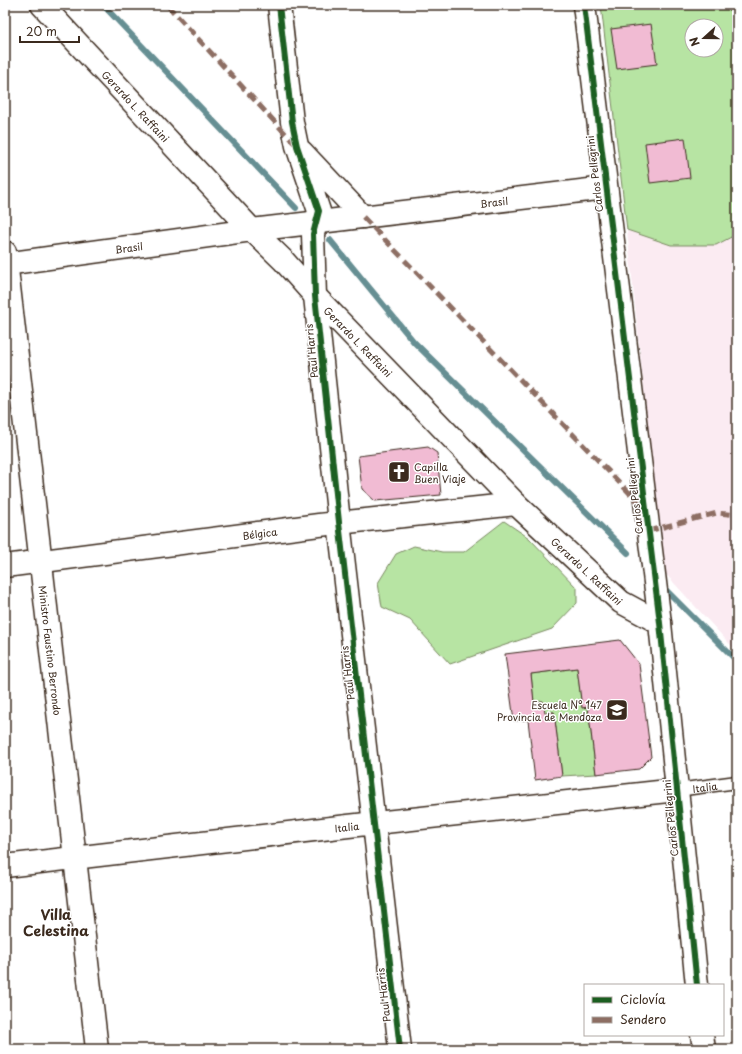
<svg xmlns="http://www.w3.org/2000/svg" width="742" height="1054" viewBox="0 0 742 1054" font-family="'Playpen Sans',sans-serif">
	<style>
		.built { fill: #fbebf2; fill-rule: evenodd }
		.green { fill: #b7e4a3; stroke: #798760; fill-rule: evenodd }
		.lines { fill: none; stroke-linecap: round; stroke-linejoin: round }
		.stream { stroke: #668f93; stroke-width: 6 }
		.building { fill: #f1bbd3; stroke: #3b2a1e }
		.service-casing { stroke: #3b2a1e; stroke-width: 15 }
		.minor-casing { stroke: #3b2a1e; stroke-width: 25 }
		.service { stroke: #fff; stroke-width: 12 }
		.minor { stroke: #fff; stroke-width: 22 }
		.quiet { stroke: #8d6e63; stroke-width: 5; stroke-dasharray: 10 5; stroke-linecap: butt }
		.cycleway-casing { stroke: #fff; stroke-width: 8 }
		.cycleway { stroke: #1b5e20; stroke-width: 6 }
		.labels { text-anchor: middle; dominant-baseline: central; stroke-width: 3; stroke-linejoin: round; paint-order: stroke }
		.street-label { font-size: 10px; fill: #3b2a1e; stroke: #fff }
		.poi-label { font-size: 10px; fill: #3b2a1e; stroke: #fff; text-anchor: start }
		.district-label { font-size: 14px; font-weight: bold; fill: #3b2a1e; stroke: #fff }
	</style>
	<rect width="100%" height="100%" fill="#fff"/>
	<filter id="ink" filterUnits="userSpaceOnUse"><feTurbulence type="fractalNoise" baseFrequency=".025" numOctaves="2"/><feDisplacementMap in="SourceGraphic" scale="8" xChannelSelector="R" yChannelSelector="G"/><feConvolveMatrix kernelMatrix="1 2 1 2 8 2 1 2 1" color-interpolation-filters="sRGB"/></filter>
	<g filter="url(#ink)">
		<path class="built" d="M601 5H737V652L663 571 627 230ZM692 26H716V50H692Z"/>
		<path class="green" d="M601 5H737V234L716 245H671L627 230ZM692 26H716V50H692Z
			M504 521 529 538 577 588V603L552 629 450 664 410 620 382 607 378 583 396 554 414 546 442 552H464Z
			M577 668 582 707H588L596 774 562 776 554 712 545 713 534 702 531 674Z"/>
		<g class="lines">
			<path class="stream" d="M103 5 296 208
				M330 240 414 342 628 553
				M665 589 737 661"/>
		</g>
		<path class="building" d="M651 24 657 64 617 69 611 29Z
			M685 138 690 178 650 183 645 143Z
			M428 447 437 453 441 495 375 501 362 489 358 456Z
			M620 640 639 664 651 757 639 769 596 774 588 707 582 708 577 668 531 674 534 702 543 701 545 713 554 712 562 776 535 780 528 720 514 721 505 654Z"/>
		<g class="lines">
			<g class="service-casing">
				<g id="service">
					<path id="s1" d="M677 790 737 782"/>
				</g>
			</g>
			<g class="minor-casing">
				<g id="minor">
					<path id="s2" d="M42 5 252 230 283 260 315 296 516 504 621 602 660 623"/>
					<path d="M279 5 292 122 297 146 319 211 313 234 315 296 339 522 400 1049"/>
					<path d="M584 5 660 623 697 985"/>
					<path d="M302 152 363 217"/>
					<path id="s3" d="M5 252 97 1049"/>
					<path id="s4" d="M5 264 252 230 606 188"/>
					<path id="s5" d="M5 566 319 525 516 504"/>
					<path id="s6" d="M5 866 348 826 677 790"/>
					<path d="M702 1035 704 1049"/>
				</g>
			</g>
			<use href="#service" class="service"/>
			<use href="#minor" class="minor"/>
			<path class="quiet" d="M167 5 296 145
				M363 217 645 509
				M648 531 717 513 737 515"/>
			<g class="cycleway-casing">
				<path id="cycleway" d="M279 5 292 122 297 146 319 211 313 234 315 296 339 522 400 1049
					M584 5 660 623 697 985"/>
			</g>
			<use href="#cycleway" class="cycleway"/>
		</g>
	</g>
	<defs>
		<g id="church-square" transform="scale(1.15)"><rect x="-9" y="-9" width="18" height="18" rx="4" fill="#3b2a1e" stroke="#fff"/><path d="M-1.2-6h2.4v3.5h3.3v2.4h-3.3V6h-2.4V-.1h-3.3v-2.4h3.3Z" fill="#fff"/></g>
		<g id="school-square" transform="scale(1.15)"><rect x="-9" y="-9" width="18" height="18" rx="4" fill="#3b2a1e" stroke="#fff"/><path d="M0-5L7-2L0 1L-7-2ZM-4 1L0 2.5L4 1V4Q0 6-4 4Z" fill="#fff"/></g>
	</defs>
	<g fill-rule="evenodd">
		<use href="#church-square" x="399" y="472"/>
		<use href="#school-square" x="617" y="710"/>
	</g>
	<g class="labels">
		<g class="street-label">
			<text stroke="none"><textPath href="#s2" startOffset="138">Gerardo L. Raffaini</textPath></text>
			<text transform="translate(594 174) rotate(-97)">Carlos Pellegrini</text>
			<text stroke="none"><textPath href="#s4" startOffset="493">Brasil</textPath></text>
			<text stroke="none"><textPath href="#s4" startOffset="125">Brasil</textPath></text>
			<text stroke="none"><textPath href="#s2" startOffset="462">Gerardo L. Raffaini</textPath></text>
			<text transform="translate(311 351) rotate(-96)">Paul Harris</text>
			<text transform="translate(634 496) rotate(-97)">Carlos Pellegrini</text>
			<text stroke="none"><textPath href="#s5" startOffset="257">Bélgica</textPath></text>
			<text stroke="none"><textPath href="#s2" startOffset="786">Gerardo L. Raffaini</textPath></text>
			<text stroke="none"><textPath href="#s3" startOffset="401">Ministro Faustino Berrondo</textPath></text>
			<text transform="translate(347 673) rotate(-97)">Paul Harris</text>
			<text stroke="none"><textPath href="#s1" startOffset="28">Italia</textPath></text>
			<text transform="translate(670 818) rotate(-96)">Carlos Pellegrini</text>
			<text stroke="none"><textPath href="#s6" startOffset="344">Italia</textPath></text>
			<text transform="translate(383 995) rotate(-97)">Paul Harris</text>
		</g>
		<g class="poi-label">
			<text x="414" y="466">Capilla<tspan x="414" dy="12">Buen Viaje</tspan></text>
			<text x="602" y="704" text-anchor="end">Escuela N° 147<tspan x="602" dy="12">Provincia de Mendoza</tspan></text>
		</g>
		<g class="district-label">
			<text x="56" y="914">Villa<tspan x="56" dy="16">Celestina</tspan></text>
		</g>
	</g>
	<rect width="742" height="1054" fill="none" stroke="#fff" stroke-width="20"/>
	<rect x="10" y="10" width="722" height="1034" fill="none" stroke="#3b2a1e" stroke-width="1.5" filter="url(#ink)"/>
	<rect x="584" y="984" width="140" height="52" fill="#ffffff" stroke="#b1aaa5"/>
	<rect x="592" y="997" width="20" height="6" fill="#1b5e20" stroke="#b1aaa5"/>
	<text x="620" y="1004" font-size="12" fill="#3b2a1e">Ciclovía</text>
	<rect x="592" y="1017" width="20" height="6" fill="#8d6e63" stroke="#b1aaa5"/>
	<text x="620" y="1024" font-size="12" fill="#3b2a1e">Sendero</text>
	<g transform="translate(704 38) rotate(249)"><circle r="19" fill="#ffffff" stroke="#b1aaa5"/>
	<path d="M0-3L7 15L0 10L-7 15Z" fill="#3b2a1e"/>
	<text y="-6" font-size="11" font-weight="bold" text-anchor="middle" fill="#3b2a1e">N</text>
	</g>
	<path d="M20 36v6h59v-6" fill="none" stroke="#3b2a1e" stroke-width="2"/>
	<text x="26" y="36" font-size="12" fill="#3b2a1e" stroke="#ffffff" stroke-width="3" paint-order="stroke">20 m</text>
</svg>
